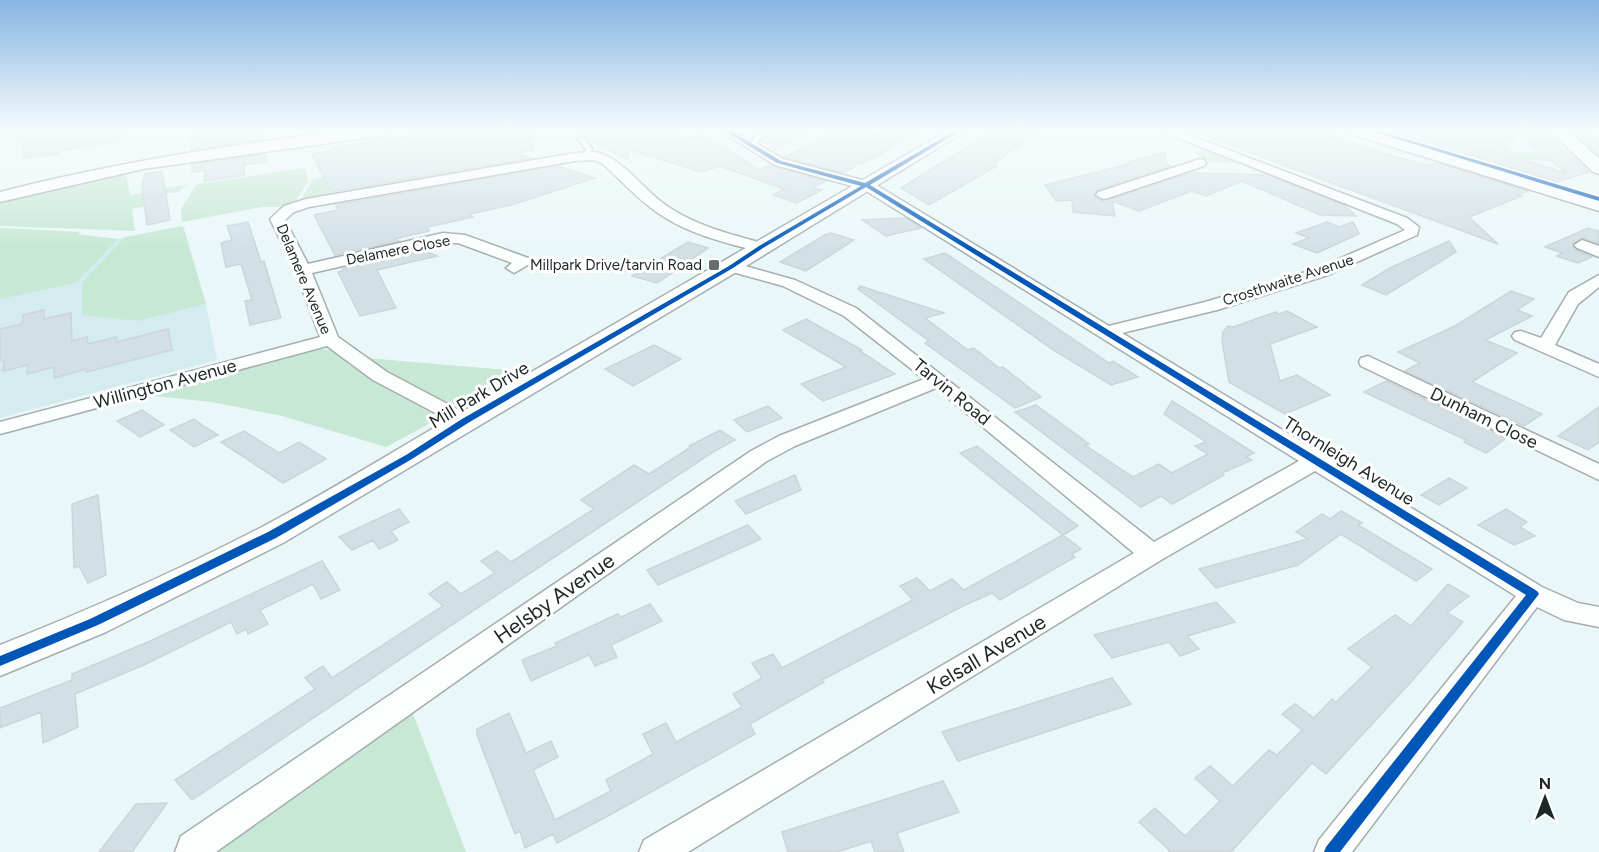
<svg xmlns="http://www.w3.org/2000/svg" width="1599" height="852" viewBox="0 0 1599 852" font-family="Figtree,sans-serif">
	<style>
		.built { fill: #d4ecef }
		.green { fill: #c7e8d5 }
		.building { fill: #d2e0e6; stroke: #cbd5d8; stroke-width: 1.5 }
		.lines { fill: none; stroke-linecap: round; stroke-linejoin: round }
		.service-casing { stroke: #a4adaf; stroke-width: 4 }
		.minor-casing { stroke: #a4adaf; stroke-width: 3 }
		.tertiary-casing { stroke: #a4adaf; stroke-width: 3 }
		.secondary-casing { stroke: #a4adaf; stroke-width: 3 }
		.trunk-casing { stroke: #a4adaf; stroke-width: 3 }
		.service { fill: #fcfefe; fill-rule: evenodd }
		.minor { fill: #fcfefe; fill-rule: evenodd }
		.tertiary { fill: #fcfefe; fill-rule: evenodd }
		.secondary { fill: #fcfefe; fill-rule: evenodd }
		.trunk { fill: #fcfefe; fill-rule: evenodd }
		.cycleway-casing { stroke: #fff; stroke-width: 4 }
		.cycleway { fill: #0057b8; fill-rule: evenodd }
		.poi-dot { fill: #656f70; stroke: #fff; stroke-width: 2 }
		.labels { text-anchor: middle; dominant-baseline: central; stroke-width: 6; stroke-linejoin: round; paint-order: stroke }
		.far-street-label { font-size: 15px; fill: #1d2627; stroke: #fff }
		.far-poi-label { font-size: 15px; fill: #1d2627; stroke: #fff; text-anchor: end }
		.street-label { font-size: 18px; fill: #1d2627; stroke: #fff }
		.near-street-label { font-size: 21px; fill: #1d2627; stroke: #fff }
	</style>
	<rect width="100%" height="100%" fill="#eaf7f9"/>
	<path class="built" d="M183 226 206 304 217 360 0 418V262Z"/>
	<path class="green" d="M772 130H796L807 137 775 151 762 142 780 135Z
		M1376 130H1507L1518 143H1508L1512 151 1554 154 1559 161 1527 160 1537 164 1536 167 1507 171 1472 160 1495 152 1484 149 1482 150 1485 151 1464 158Z
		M1567 130H1585L1599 140V158L1576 136Z
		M1202 149 1236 160 1238 163 1210 162 1193 153Z
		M305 168 308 182 293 205 287 207H262L182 222 181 209 197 184Z
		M126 172 130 195 187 184 179 192 169 193 156 204 132 209 135 231 0 226V204L56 186Z
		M324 177 334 197 299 203 313 179Z
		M183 226 206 304 138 321 82 315V283L125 237Z
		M0 228 81 232 77 234 118 239 76 283 0 299Z
		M319 349 333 350 349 365 436 413 438 419 386 447 282 416 212 402 145 395Z
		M366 358 520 371 460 407 434 397Z
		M412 711 466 852H209Z"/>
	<path class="building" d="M40 130H125L126 140 59 151V154L24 158 23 143 15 136Z
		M223 130H260L263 139 191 150 190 137 223 132Z
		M445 130H532L533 150 517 154 532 158 331 192 312 154 332 151 331 149 347 145Z
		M647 130H678L673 140 705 135 759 170 770 165 826 181 813 188 822 190 797 203 773 195 784 189 720 166 701 172 630 150 627 159 588 141 583 136 571 133H645Z
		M838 130H869L873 136 882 130H921L878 156 861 164 857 162 853 168 843 173 785 157Z
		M994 130H1046L1003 155 1005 156 991 165 997 166 929 205 901 188Z
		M1197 130H1315L1396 157 1427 165 1437 163 1528 191 1517 195 1522 196 1469 217 1498 244 1291 168 1196 132Z
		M1513 130H1543L1589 172 1557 182 1467 154 1484 149 1567 173Z
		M1165 152 1166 164 1171 166 1097 190 1094 196 1102 201 1108 200 1189 173 1267 175 1345 206 1356 216 1320 215 1242 181 1206 196 1192 191 1139 211 1112 201 1115 216 1073 212 1072 200 1056 201 1045 185 1133 163 1129 162Z
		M266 154V162L244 165V175L204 181 205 171 192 172V164Z
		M557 166 595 178 511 205 470 214 473 217 427 227 429 231 394 239 399 241 335 255 314 215 338 210 336 205Z
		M162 171 170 220 147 225 142 185 145 174Z
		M906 218 921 228 886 236 862 220Z
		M248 222 261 262 264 261 281 318 250 325 245 301 252 300 241 264 226 267 221 243 232 240 227 226Z
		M1327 222 1339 227 1353 222 1359 234 1317 253 1293 244 1309 238 1296 233Z
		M1588 228 1599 231V244L1583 238 1573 243 1575 250 1592 257 1578 263 1557 256 1562 253 1545 247Z
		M831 233 854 240 806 271 780 262 825 235Z
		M1449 241 1456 252 1386 295 1362 285 1390 268Z
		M688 242 708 248 657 283 632 276Z
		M422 250 437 256 377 270 396 308 360 316 338 272 343 271 342 269Z
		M945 253 1109 363 1113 361 1138 377 1111 385 1052 349 924 259Z
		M860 286 944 313 925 318 968 350 974 348 999 368 1003 367 1041 397 1015 408 925 343 929 341 858 289Z
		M1511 291 1534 299 1517 310 1532 316 1485 340 1517 353 1472 382 1542 414 1524 426 1405 371 1420 363 1398 352 1455 326Z
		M44 310V319L71 313 72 341 87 337 88 344 116 337 117 342 168 329 172 350 86 372V369L54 378V367L27 374 28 365 3 371 4 361H0V329L22 324 23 315Z
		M1287 311 1317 327 1270 344 1280 381 1297 375 1330 395 1285 414 1229 382 1222 341 1223 332 1228 326 1233 327 1276 312 1279 314Z
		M806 319 862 350 860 351 895 374 823 401 801 384 846 367 783 330Z
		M654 345 681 359 633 386 605 369Z
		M1386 381 1506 438 1486 453 1464 442 1466 440 1364 392Z
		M1172 401 1254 453 1246 457 1252 460 1222 473 1224 475 1172 504 1161 496 1141 507 1015 412 1036 405 1089 444 1085 445 1133 477 1159 464 1172 473 1208 454 1195 446 1206 442 1164 414Z
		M768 406 782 418 747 432 734 420Z
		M1599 407V442L1588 450 1558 436Z
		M142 410 164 425 140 437 117 421Z
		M194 419 205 427 218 435 194 447 170 430Z
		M720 430 735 440 713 452 408 654 192 800 175 780 315 689 305 678 315 671 323 666 332 678 443 606 429 594 439 587 447 582 461 594 495 573 481 561 497 551 511 562 594 509 581 500 634 465 649 474 691 447 689 446Z
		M244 431 279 453 299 442 326 459 283 483 221 442Z
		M977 446 1051 505 1078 526 1063 535 960 453Z
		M795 475 801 490 746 514 735 501Z
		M1449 478 1467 488 1439 505 1421 495Z
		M98 495 106 575 88 583 79 566 74 568 72 504Z
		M399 509 409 522 391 531 398 540 388 545 379 549 373 540 352 550 339 537Z
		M1506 509 1527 522 1520 527 1535 536 1514 545 1478 525Z
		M1341 511 1362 523 1358 525 1432 569 1416 581 1341 534 1298 565 1216 588 1199 569 1308 539 1296 532 1322 514 1330 519Z
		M748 525 761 539 658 585 647 570Z
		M1063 535 1081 549 1072 554 1075 557 1000 600 992 593 961 607 822 680 824 682 750 724 755 734 608 816 557 843 553 834 525 848 520 831 515 834 477 735V729L509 713 526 753 551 741 558 757 533 770 555 820 611 791 606 780 653 754 643 734 666 723 676 742 742 707 733 694 762 678 752 663 773 654 782 668 913 600 900 586 917 578 930 591 952 579 964 590Z
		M322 561 340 590 321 599 313 584 260 610 268 624 248 634 246 629 237 634 231 622 146 664 75 694 78 727 43 743 41 712 0 728V708L72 680V674L148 642Z
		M1448 584 1469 596 1447 613 1463 622 1410 683 1326 774 1312 763 1231 852H1169L1170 851 1139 822 1155 808 1185 836 1220 801 1195 778 1210 766 1233 786 1269 750 1277 755 1302 730 1282 714 1295 704 1314 718 1332 699 1336 702 1372 667 1348 649 1395 615 1411 626Z
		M1216 602 1235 622 1187 636 1199 649 1180 656 1169 642 1112 658 1094 635Z
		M650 604 662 621 611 645 617 657 595 666 589 655 531 681 522 660 557 646 555 643 618 614 621 617Z
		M1112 678 1131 704 958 761 942 732Z
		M943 781 959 812 897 833 904 852H875L871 841 837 852H788L782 832Z
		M167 803 132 852H99L136 804Z"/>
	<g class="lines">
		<g class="service-casing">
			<path id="service" d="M880 130 874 134 871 132 873 130Z
				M763 131 768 132 753 146H749V144Z
				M579 138H583L592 149 588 157 583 156 586 149 578 139Z"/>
		</g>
		<g class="minor-casing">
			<path id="minor" d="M0 130H16L0 136Z
				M727 131H735L783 159 873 183 1109 326 1205 302 1316 269 1405 230 1397 224 1158 130H1176L1407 218 1419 227 1417 235 1328 275 1217 310 1122 333 1542 587 1578 603 1599 607V627L1564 620 1537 607 1352 852H1314L1319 840 1516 596 1315 471 1161 560 688 852H639L644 840 1134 553 936 388 795 446 767 461 216 852H175L181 836 751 451 779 436 924 379 844 316 783 286 725 270 723 267 725 264 731 262 795 280 856 308 1154 542 1299 461 863 189 775 165 727 135Z
				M596 152C626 160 645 193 670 208 699 227 733 235 766 244L769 247 761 252C726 243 688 234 658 213 637 199 621 180 603 164L594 160 575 161 309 207 294 212 285 220 308 264 443 233 465 235 531 259 533 262 514 273 506 268 512 263 458 243H443L312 273 338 337 387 372 472 417 475 421 472 425 465 427 458 425 373 380 327 346 0 434V422L320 337 295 270 270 219 284 206 306 199 575 153Z
				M1200 159 1204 160 1206 163 1204 166 1108 198 1103 199 1096 195 1098 192Z
				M1582 240 1599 246V257L1577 248 1574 245Z
				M1599 275V287L1578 304 1555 345 1599 364V377L1515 340 1512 336 1515 332 1521 331 1541 338 1569 292Z
				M1368 356 1599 464V480L1361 366 1359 362 1361 358Z"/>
		</g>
		<g class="tertiary-casing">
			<path id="tertiary" d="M348 130H393L386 135 143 169 0 202V192C115 162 231 145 348 130Z
				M949 130H967L738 271 283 543 106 632 0 676V645C89 610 177 571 262 527 334 489 403 445 474 405 633 314 790 222 949 130Z"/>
		</g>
		<g class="secondary-casing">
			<path id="secondary" d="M1549 130H1567L1599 158V174L1593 172Z"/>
		</g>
		<g class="trunk-casing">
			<path id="trunk" d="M1348 130H1378L1599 197V211L1351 134Z"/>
		</g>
		<use href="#service" class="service"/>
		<use href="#minor" class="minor"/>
		<use href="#tertiary" class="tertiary"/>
		<use href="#secondary" class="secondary"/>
		<use href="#trunk" class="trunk"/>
		<g class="cycleway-casing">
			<path id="cycleway" d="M956 130H962L870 185 1537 591 1539 594 1340 852H1324L1326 847 1526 595 866 187 763 248 733 268 468 423 412 459 276 538 98 625 0 666V656L90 619 268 532 406 455 462 419 729 266 759 246 861 186 777 163 729 134V132H733L781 161 865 183Z
				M1368 130H1376L1599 197V201Z"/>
		</g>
		<use href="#cycleway" class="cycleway"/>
	</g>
	<linearGradient id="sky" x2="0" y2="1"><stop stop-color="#87b5e5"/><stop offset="0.52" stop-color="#f6fbfc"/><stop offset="1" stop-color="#f6fbfc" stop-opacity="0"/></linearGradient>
	<rect width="1599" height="250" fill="url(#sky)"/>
	<rect class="poi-dot" x="708" y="259" width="12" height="12" rx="3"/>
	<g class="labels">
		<g class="far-street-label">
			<text transform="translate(398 250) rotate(-11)">Delamere Close</text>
			<text transform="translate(304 279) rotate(67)">Delamere Avenue</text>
			<text transform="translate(1288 280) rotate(-18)">Crosthwaite Avenue</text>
		</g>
		<g class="far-poi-label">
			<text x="702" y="265">Millpark Drive/tarvin Road</text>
		</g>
		<g class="street-label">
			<text transform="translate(165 384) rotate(-15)">Willington Avenue</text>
			<text transform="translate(952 392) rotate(39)">Tarvin Road</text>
			<text transform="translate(479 395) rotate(-31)">Mill Park Drive</text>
			<text transform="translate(1484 418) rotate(26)">Dunham Close</text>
			<text transform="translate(1349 461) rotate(32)">Thornleigh Avenue</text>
		</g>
		<g class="near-street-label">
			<text transform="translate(554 598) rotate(-35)">Helsby Avenue</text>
			<text transform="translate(986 654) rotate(-31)">Kelsall Avenue</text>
		</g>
	</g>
	<g transform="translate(1545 798)" stroke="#ffffff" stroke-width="4.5" paint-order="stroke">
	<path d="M0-4.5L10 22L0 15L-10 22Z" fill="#1d2627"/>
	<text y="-9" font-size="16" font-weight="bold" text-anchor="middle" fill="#1d2627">N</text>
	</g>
</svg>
